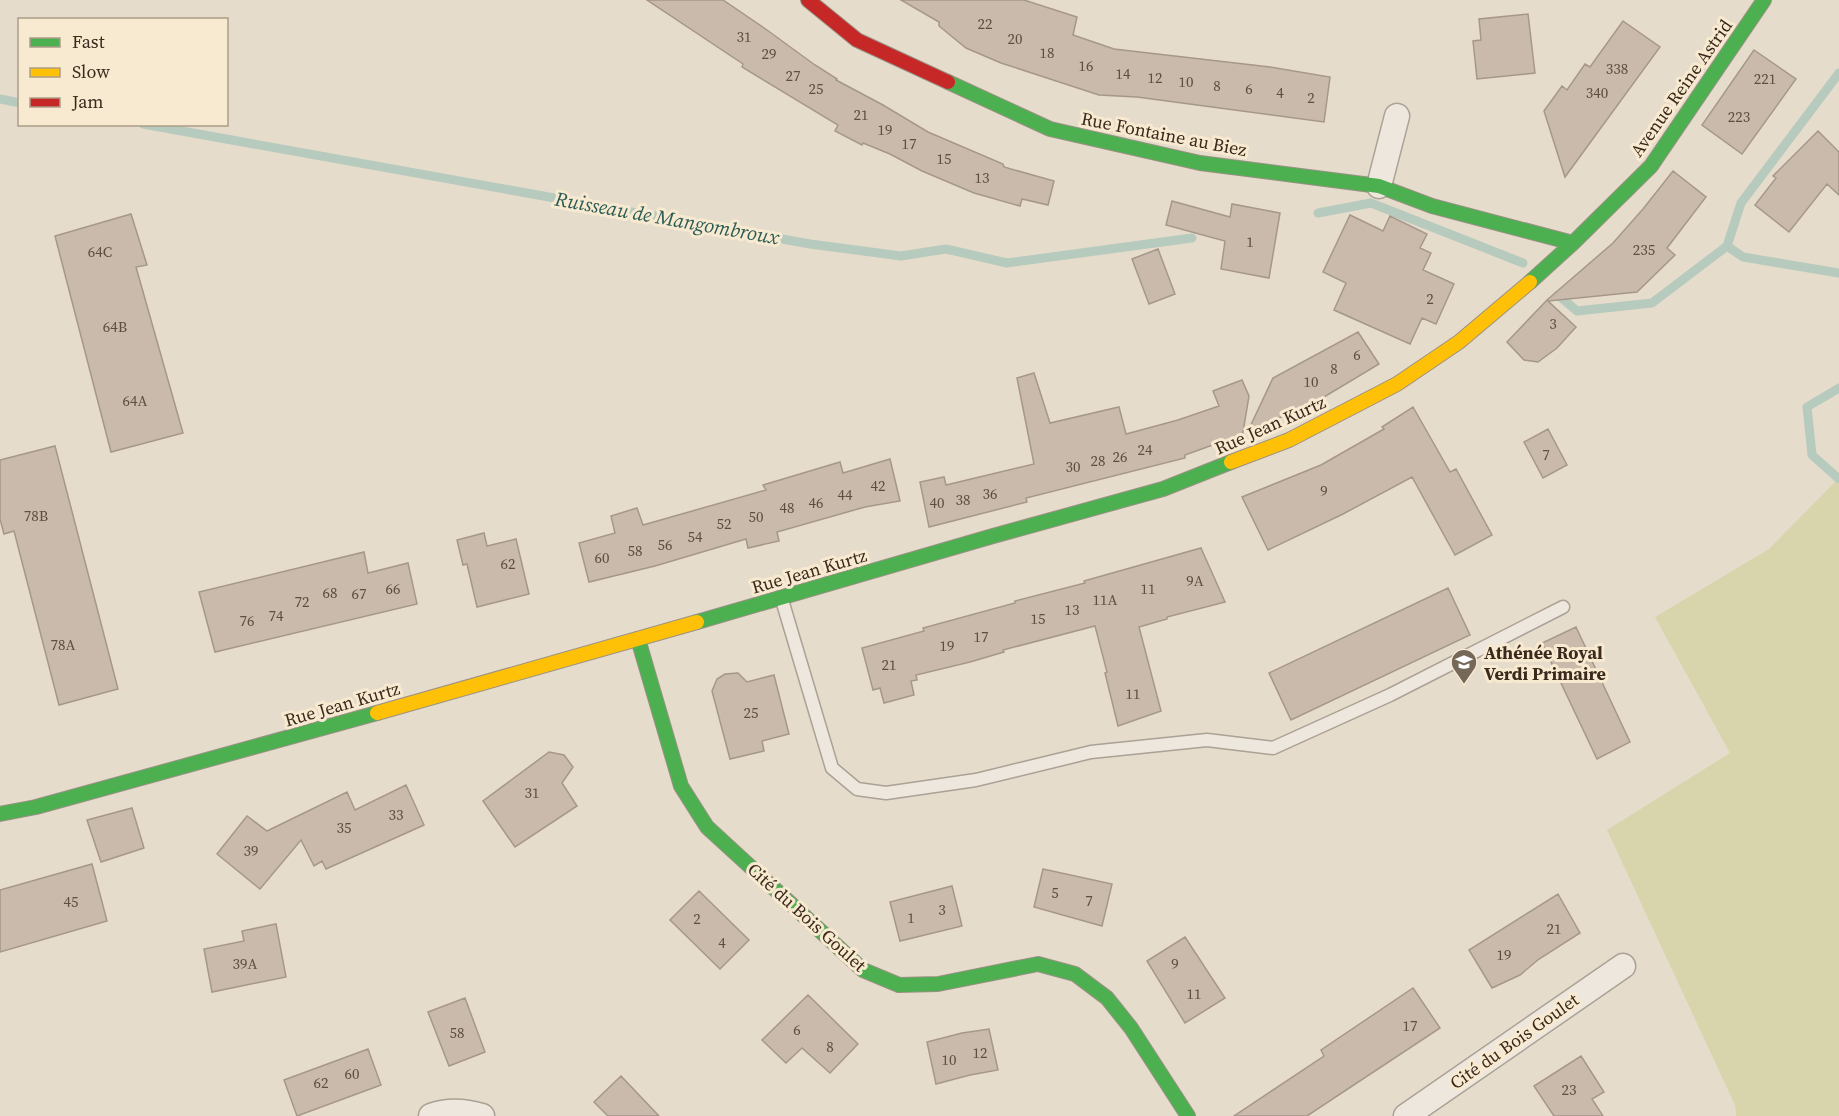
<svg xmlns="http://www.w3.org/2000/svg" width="1839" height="1116" viewBox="0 0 1839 1116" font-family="'Source Serif 4',serif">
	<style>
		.grass { fill: #d8d5ac }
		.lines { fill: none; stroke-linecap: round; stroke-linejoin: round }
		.stream { stroke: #b7cabe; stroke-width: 9 }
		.building { fill: #cabaac; stroke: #a6978a; stroke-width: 1.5 }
		.lane-casing { stroke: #aba195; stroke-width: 15 }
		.street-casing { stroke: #aba195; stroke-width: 27 }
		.fast-casing { stroke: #9a9185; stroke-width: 16 }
		.slow-casing { stroke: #9a9185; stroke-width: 16 }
		.jam-casing { stroke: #9a9185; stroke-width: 16 }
		.lane { stroke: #ede7de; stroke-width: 12 }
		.street { stroke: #ede7de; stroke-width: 24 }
		.fast { stroke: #4caf50; stroke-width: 14 }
		.slow { stroke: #ffc107; stroke-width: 14 }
		.jam { stroke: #c62828; stroke-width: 14 }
		.labels { text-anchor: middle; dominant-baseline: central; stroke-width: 6; stroke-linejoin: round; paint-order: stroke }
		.number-label { font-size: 15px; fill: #5e4d40 }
		.street-label { font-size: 18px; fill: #3a291c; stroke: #f8ead0 }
		.poi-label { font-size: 18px; font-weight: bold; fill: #3a291c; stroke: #f8ead0; text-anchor: start }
		.water-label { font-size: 20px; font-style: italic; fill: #2a5b55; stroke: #f8ead0 }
	</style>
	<rect width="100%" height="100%" fill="#e6dccb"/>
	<path class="grass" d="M1836 481 1839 485V1116H1736L1735 1105 1607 830 1730 753 1655 617 1769 549Z"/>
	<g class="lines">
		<path class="stream" d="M0 99 20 103
			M143 124 810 244 901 256 946 249 1007 263 1192 238
			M1318 213 1371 203 1523 263
			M1727 246 1743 257 1839 273
			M1558 295 1577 311 1652 303 1727 246 1741 203 1839 73
			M1839 388 1807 407 1812 455 1839 479"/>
	</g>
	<path class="building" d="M647 0H723L767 30 815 65 837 79 836 80 883 105 928 132 1003 164 1004 167 1054 181 1048 205 1022 199 1020 206 974 193 922 171 890 154 863 143 862 145 835 131 838 125 742 67 743 64Z
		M901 0H1024L1077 17 1073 35 1114 49 1270 67 1330 77 1324 122 1137 97 1099 95 1001 63 966 48 939 26V22Z
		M1528 14 1535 73 1477 79 1473 41 1481 40 1479 19Z
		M1623 21 1660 47 1565 177 1544 111 1562 86 1567 90 1585 64 1590 67Z
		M1754 50 1796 79 1742 154 1702 125Z
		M1818 131 1839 152V195L1827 184 1789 232 1755 205 1776 178 1773 176Z
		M1673 171 1706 197 1667 248 1675 255 1637 292 1548 301 1576 327 1557 348 1538 362 1524 360 1507 342 1547 300 1613 243 1643 209Z
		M1172 201 1230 217 1232 204 1280 213 1269 278 1221 269 1225 241 1166 225Z
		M131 214 147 265 136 267 183 433 111 452 55 236Z
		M1350 215 1383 231 1390 216 1427 234 1420 248 1431 253 1423 270 1454 284 1436 324 1422 318 1410 344 1334 310 1346 283 1323 272Z
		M1158 249 1175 294 1149 304 1132 259Z
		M1358 332 1379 364 1314 403 1248 431 1273 378Z
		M1034 373 1050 423 1119 407 1126 434 1178 420 1219 406 1213 391 1242 380 1249 396 1242 438 1234 441 1232 438 1185 455V458L1026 498 1027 502 929 527 920 482 944 477 946 485 1034 464 1017 378Z
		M1413 407 1450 472 1456 469 1492 535 1455 555 1412 477 1343 514 1268 550 1242 497 1321 465 1384 429 1382 427Z
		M1548 429 1567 465 1543 478 1524 442Z
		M55 446 118 689 59 705 14 531 4 534 0 519V460Z
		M890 459 900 501 865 507 777 532 779 541 748 548 746 539 655 566 589 582 579 543 615 533 611 516 637 508 643 525 766 490 763 485 840 462 843 473Z
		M484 533 487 546 516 539 529 594 477 607 467 564 463 565 457 540Z
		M1201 548 1225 602 1167 617V619L1139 627 1161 711 1118 726 1105 673 1107 672 1095 626 1003 650 1004 652 970 662 916 675 917 680 911 681 914 695 884 703 880 688 873 690 862 648 924 631 923 628 1015 603V601L1085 583 1084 581Z
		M364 552 368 573 408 563 417 604 215 652 199 592Z
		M1448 588 1470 635 1291 720 1269 673Z
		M1576 627 1630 742 1597 759 1542 643Z
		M738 673 747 682 774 675 789 734 762 741 764 751 730 759 712 691 717 679 725 674Z
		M549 752 564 755 573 767 562 783 577 806 515 847 483 801Z
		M406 785 424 825 326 869 322 861 314 866 301 840 260 889 217 854 247 816 267 831 347 792 355 810Z
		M132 808 144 848 101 862 87 820Z
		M92 864 107 921 0 952V890Z
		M1043 869 1112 884 1102 926 1034 907Z
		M952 886 962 926 900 941 890 902Z
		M699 891 749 940 720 969 670 920Z
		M1558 894 1580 933 1539 959 1520 975 1492 988 1469 950Z
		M276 924 286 977 212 992 204 949 244 941 242 931Z
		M1185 937 1225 998 1185 1023 1147 961Z
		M1413 988 1440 1028 1307 1116H1234L1324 1056 1321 1050Z
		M808 995 858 1044 830 1073 802 1048 786 1063 762 1040Z
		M465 998 485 1052 449 1066 428 1012Z
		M989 1029 998 1070 970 1075 936 1084 927 1042 962 1033Z
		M368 1049 381 1085 297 1116 284 1080Z
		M1581 1056 1604 1092 1592 1099 1603 1116H1554L1534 1086Z
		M621 1076 659 1116H608L594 1102Z"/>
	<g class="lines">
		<g class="lane-casing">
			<path id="lane" d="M782 600 832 768 857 789 886 793 976 780 1091 752 1207 740 1273 748 1390 695 1563 607"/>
		</g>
		<g class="street-casing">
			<path id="street" d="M1379 186 1397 116
				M431 1116C447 1110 465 1111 482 1116
				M1406 1116 1623 966"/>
		</g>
		<g class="fast-casing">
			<path id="fast" d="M948 82 1050 129 1200 163 1379 186 1432 206 1573 243
				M1530 282 1573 243 1651 166 1764 0
				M697 622 993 536 1163 489 1231 462
				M638 639 681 786 707 827 863 970 899 985 938 984 1038 964 1075 974 1107 998 1131 1028 1188 1116
				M0 814 36 807 377 713"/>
		</g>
		<g class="slow-casing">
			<path id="slow" d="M1231 462 1289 440 1397 384 1459 342 1530 282
				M377 713 697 622"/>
		</g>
		<g class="jam-casing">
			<path id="jam" d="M808 0 857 40 948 82"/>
		</g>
		<use href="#lane" class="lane"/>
		<use href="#street" class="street"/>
		<use href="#fast" class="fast"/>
		<use href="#slow" class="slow"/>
		<use href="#jam" class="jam"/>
	</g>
	<defs>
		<g id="school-pin" transform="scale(1.35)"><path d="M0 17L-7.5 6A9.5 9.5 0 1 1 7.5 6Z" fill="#766859" stroke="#f8ead0"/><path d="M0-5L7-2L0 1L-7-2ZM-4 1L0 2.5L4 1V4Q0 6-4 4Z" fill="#fff"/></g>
	</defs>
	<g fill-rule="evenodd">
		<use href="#school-pin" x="1464" y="662"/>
	</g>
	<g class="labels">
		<g class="number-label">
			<text x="985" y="23">22</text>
			<text x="744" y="36">31</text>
			<text x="1015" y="38">20</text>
			<text x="1047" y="52">18</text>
			<text x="769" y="53">29</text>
			<text x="1086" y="65">16</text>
			<text x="1617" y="68">338</text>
			<text x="1123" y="73">14</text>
			<text x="793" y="75">27</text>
			<text x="1155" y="77">12</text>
			<text x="1765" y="78">221</text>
			<text x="1186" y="81">10</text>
			<text x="1217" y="85">8</text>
			<text x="816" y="88">25</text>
			<text x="1249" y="88">6</text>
			<text x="1280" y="92">4</text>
			<text x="1597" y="92">340</text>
			<text x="1311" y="97">2</text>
			<text x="861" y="114">21</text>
			<text x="1739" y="116">223</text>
			<text x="885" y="129">19</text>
			<text x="909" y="143">17</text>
			<text x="944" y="158">15</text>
			<text x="982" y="177">13</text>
			<text x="1250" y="241">1</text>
			<text x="1644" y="249">235</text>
			<text x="100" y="251">64C</text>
			<text x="1430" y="298">2</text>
			<text x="1553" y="323">3</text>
			<text x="115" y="326">64B</text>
			<text x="1357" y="354">6</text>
			<text x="1334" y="368">8</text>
			<text x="1311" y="381">10</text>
			<text x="135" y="400">64A</text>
			<text x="1145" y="449">24</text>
			<text x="1546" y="454">7</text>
			<text x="1120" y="456">26</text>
			<text x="1098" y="460">28</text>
			<text x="1073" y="466">30</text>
			<text x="878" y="485">42</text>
			<text x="1324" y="490">9</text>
			<text x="990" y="493">36</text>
			<text x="845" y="494">44</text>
			<text x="963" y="499">38</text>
			<text x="816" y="502">46</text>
			<text x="937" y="502">40</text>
			<text x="787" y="507">48</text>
			<text x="36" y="515">78B</text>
			<text x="756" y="516">50</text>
			<text x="724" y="523">52</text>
			<text x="695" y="536">54</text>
			<text x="665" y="544">56</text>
			<text x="635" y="550">58</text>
			<text x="602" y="557">60</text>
			<text x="508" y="563">62</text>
			<text x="1195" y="580">9A</text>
			<text x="393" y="588">66</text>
			<text x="1148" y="588">11</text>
			<text x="330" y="592">68</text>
			<text x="359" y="593">67</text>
			<text x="1105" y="599">11A</text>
			<text x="302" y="601">72</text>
			<text x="1072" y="609">13</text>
			<text x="276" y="615">74</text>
			<text x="1038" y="618">15</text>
			<text x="247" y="620">76</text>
			<text x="981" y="636">17</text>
			<text x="63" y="644">78A</text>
			<text x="947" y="645">19</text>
			<text x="889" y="664">21</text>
			<text x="1133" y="693">11</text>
			<text x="751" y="712">25</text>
			<text x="532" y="792">31</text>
			<text x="396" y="814">33</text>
			<text x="344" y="827">35</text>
			<text x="251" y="850">39</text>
			<text x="1055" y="892">5</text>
			<text x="1089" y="900">7</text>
			<text x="71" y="901">45</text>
			<text x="942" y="909">3</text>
			<text x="911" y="917">1</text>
			<text x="697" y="918">2</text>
			<text x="1554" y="928">21</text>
			<text x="722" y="942">4</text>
			<text x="1504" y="954">19</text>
			<text x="245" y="963">39A</text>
			<text x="1175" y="963">9</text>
			<text x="1194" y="993">11</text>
			<text x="1410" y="1025">17</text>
			<text x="797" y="1029">6</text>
			<text x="457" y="1032">58</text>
			<text x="830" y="1046">8</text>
			<text x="980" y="1052">12</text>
			<text x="949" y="1059">10</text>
			<text x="352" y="1073">60</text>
			<text x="321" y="1082">62</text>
			<text x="1569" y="1089">23</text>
		</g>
		<g class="street-label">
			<text transform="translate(1681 88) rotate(-55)">Avenue Reine Astrid</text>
			<text transform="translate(1164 134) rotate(11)">Rue Fontaine au Biez</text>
			<text transform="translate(1270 425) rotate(-24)">Rue Jean Kurtz</text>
			<text transform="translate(809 571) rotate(-16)">Rue Jean Kurtz</text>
			<text transform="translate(342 704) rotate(-16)">Rue Jean Kurtz</text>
			<text transform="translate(807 917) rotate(42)">Cité du Bois Goulet</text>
			<text transform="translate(1514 1041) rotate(-35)">Cité du Bois Goulet</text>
		</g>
		<g class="poi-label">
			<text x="1484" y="652">Athénée Royal<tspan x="1484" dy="21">Verdi Primaire</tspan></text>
		</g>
		<g class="water-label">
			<text transform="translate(667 218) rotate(10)">Ruisseau de Mangombroux</text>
		</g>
	</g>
	<rect x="18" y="18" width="210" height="108" fill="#f8ead0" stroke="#ac9d88" stroke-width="1.5"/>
	<rect x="30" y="38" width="30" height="9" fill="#4caf50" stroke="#ac9d88" stroke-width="1.5"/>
	<text x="72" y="48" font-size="18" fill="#3a291c">Fast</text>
	<rect x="30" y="68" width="30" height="9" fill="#ffc107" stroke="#ac9d88" stroke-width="1.5"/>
	<text x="72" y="78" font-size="18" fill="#3a291c">Slow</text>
	<rect x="30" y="98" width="30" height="9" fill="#c62828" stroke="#ac9d88" stroke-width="1.5"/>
	<text x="72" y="108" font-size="18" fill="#3a291c">Jam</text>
</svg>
